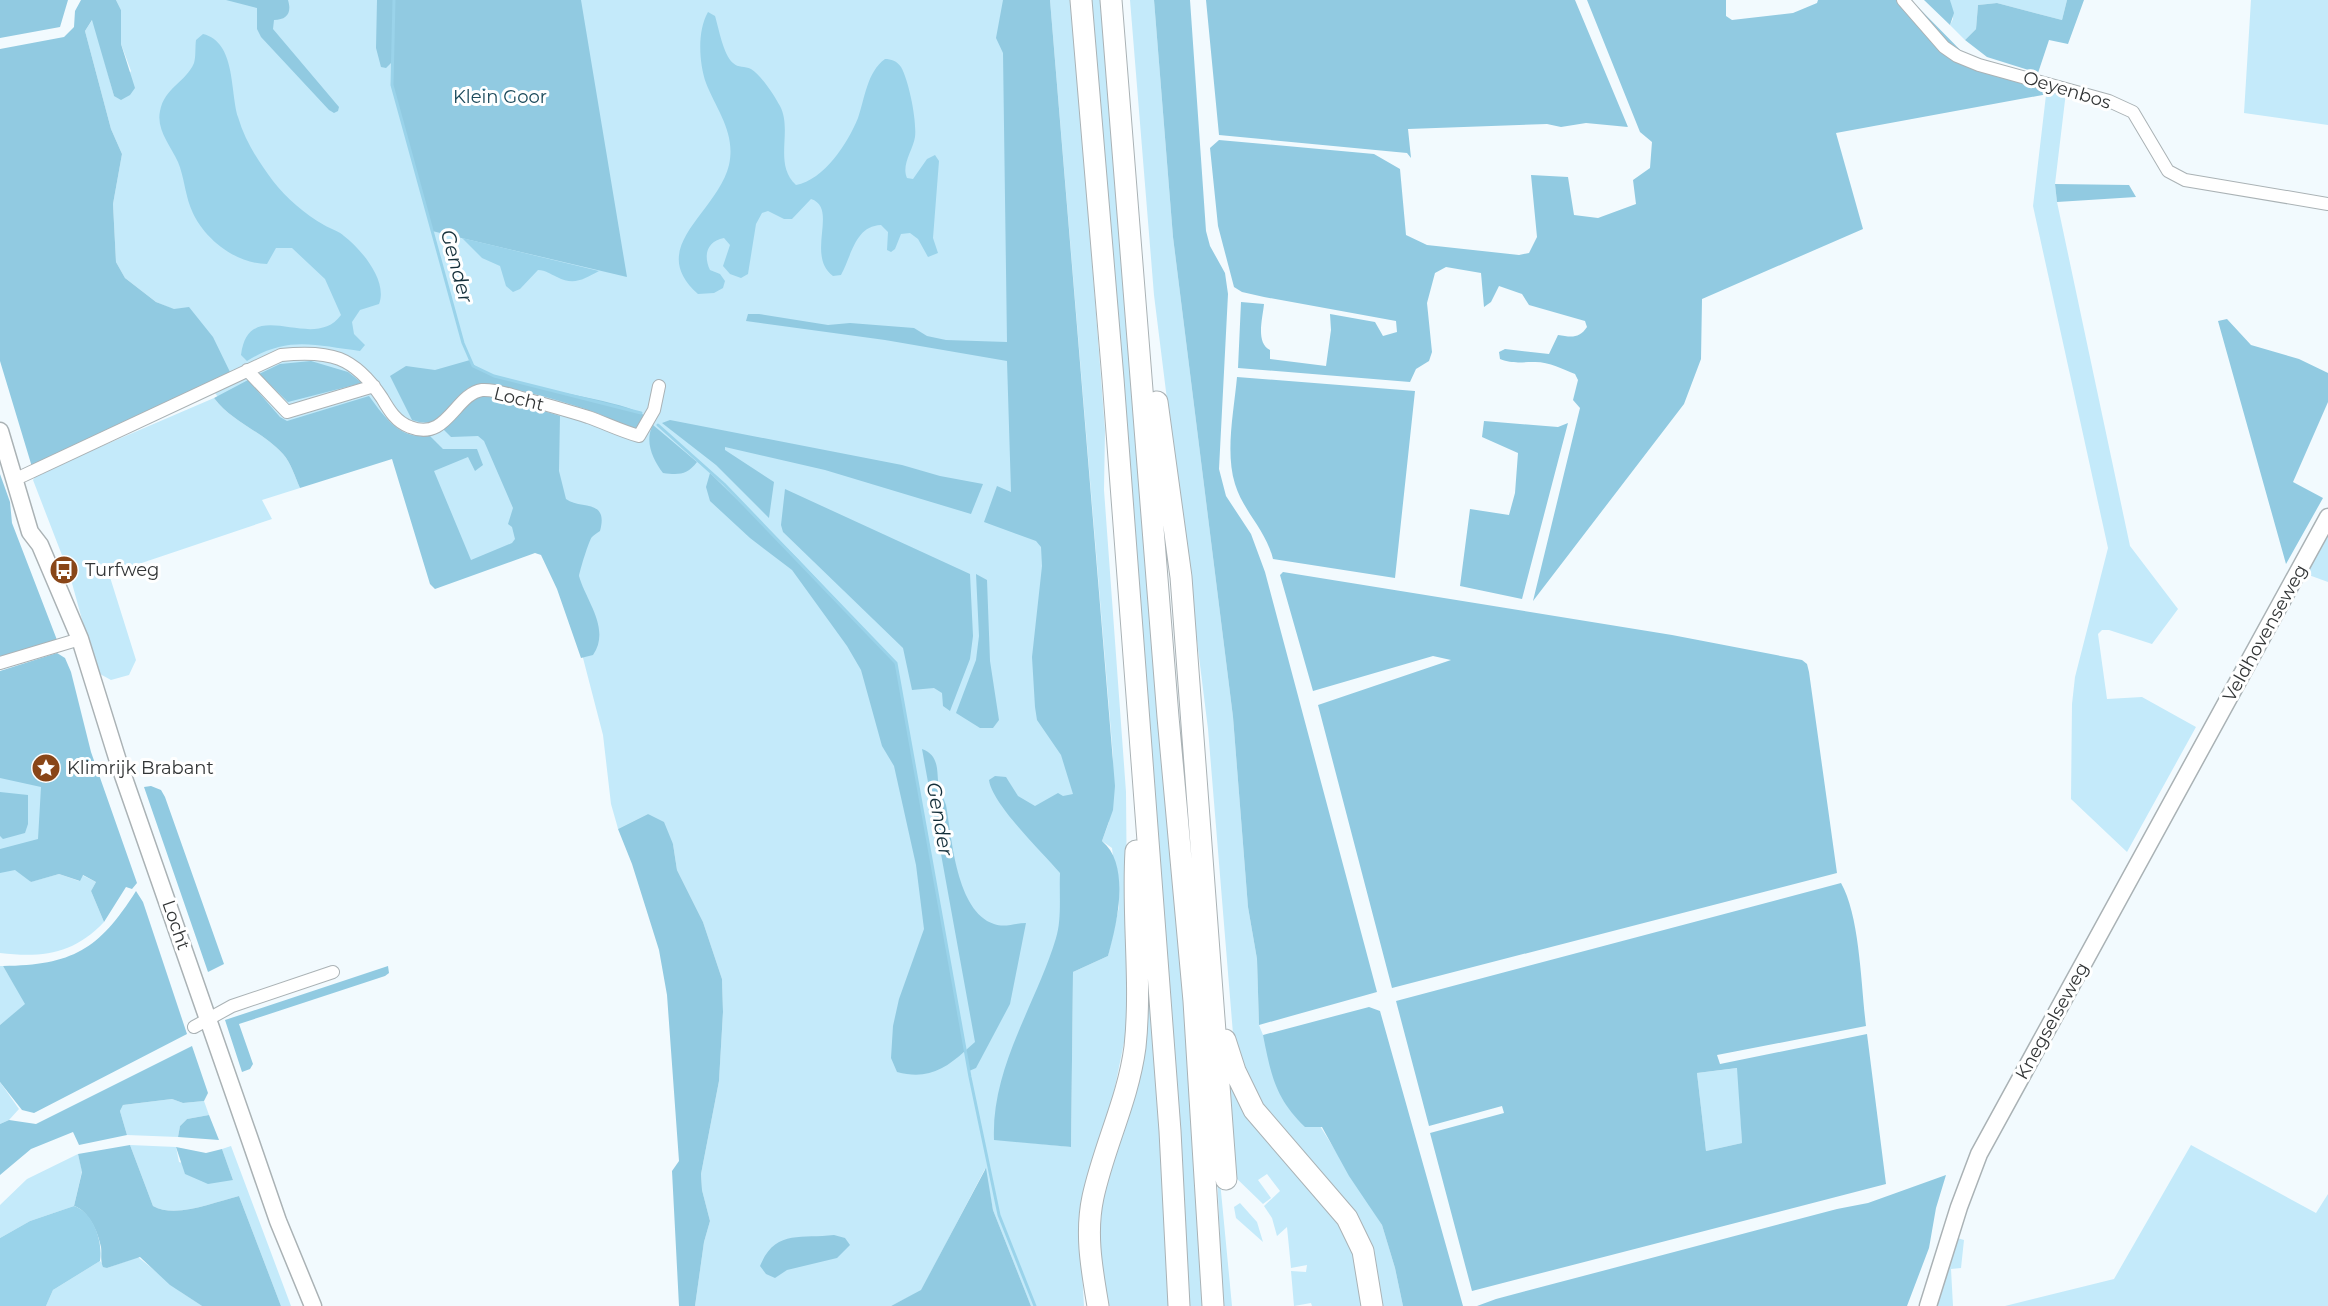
<svg xmlns="http://www.w3.org/2000/svg" width="2328" height="1306" viewBox="0 0 2328 1306" font-family="Montserrat,sans-serif">
	<style>
		.green { fill: #c4eafa }
		.forest { fill: #91cae1; fill-rule: evenodd }
		.water { fill: #9ad3ea }
		.lines { fill: none; stroke-linecap: round; stroke-linejoin: round }
		.stream { stroke: #9ad3ea; stroke-width: 3 }
		.street-casing { stroke: #aab2b5; stroke-width: 14 }
		.secondary-casing { stroke: #aab2b5; stroke-width: 19 }
		.highway-casing { stroke: #aab2b5; stroke-width: 23 }
		.street { stroke: #fff; stroke-width: 12 }
		.secondary { stroke: #fff; stroke-width: 16 }
		.highway { stroke: #fff; stroke-width: 21 }
		.labels { text-anchor: middle; dominant-baseline: central; stroke-width: 6; stroke-linejoin: round; paint-order: stroke }
		.street-label { font-size: 18px; fill: #323536; stroke: #fff }
		.park-label { font-size: 18px; fill: #1b4a5b; stroke: #fff }
		.poi-label { font-size: 18px; fill: #323536; stroke: #fff; text-anchor: start }
		.water-label { font-size: 20px; font-style: italic; fill: #142f3a; stroke: #fff }
	</style>
	<rect width="100%" height="100%" fill="#f2fafe"/>
	<path class="green" d="M116 0H1049L1098 611 1065 935 1005 1096 994 1134V1139L1071 1147 1073 972 1108 956 1119 907 1112 848 1102 841 1109 822 1113 756 1050 0H1072L1105 430 1104 490 1126 792 1128 1023 1081 1253 1084 1306H1031L993 1210 985 1169 921 1291 891 1306H695L704 1242 710 1221 702 1190 701 1174 719 1081 723 1012 722 979 703 922 677 870 673 844 648 814 618 829 617 825 611 804 603 735 583 658 561 589 543 554 536 552 436 587 393 457 287 453 227 409 215 393 212 376 175 310 156 302 125 278 116 262 113 204 122 154 111 129 85 31 93 19 114 96 131 71 121 44V10Z
		M1087 0H1104L1186 1000 1204 1306H1186Z
		M1130 0H1154L1173 237 1233 717 1248 907 1257 959 1259 1025 1263 1035 1382 1225 1395 1268 1403 1306H1380L1375 1266 1277 1133 1234 1046 1208 729 1154 295Z
		M1950 0H2067L2062 20 1997 3 1978 5 1976 29 1965 40 1950 25 1953 19Z
		M2251 0H2328V125L2244 113Z
		M2064 91 2066 92 2055 184 2057 202 2130 546 2178 609 2152 644 2109 630H2102L2098 634 2107 699 2142 697 2196 727 2127 852 2071 799 2072 704 2075 677 2108 548 2033 206 2046 95Z
		M214 398C233 423 262 431 283 454 291 463 295 477 300 488L262 500 272 519 109 574 136 660 129 675 111 680 100 674 86 634 70 576 33 480 37 474Z
		M2328 534V582L2306 574Z
		M66 700 30 882 59 874 79 881 82 875 96 882 91 891 104 922C74 954 42 958 0 953V714Z
		M1141 898 1158 1082 1171 1306H1101L1093 1226 1124 1112Z
		M0 966H3L26 1004 0 1025Z
		M1224 1051 1331 1206 1353 1254 1362 1306H1312L1311 1303 1294 1306 1291 1271 1306 1272 1307 1265 1291 1268 1287 1227 1277 1236 1272 1218 1264 1206 1280 1191 1267 1174 1258 1180 1271 1198 1263 1204 1231 1173Z
		M1738 1068 1742 1143 1706 1151 1697 1073Z
		M0 1082 19 1109 9 1120 0 1124Z
		M172 1099 183 1103 204 1101 209 1115 187 1119 180 1126 178 1137 127 1135 120 1111 123 1105Z
		M1215 1129 1232 1306H1223Z
		M130 1145 176 1147 179 1162 233 1180 222 1149 231 1146 291 1306H281L239 1196C214 1202 176 1219 153 1206Z
		M2191 1145 2316 1213 2328 1194V1306H2005L2114 1279Z
		M78 1154 82 1171 74 1206 30 1221 0 1238V1205L27 1179Z
		M1240 1203 1257 1222 1263 1242 1236 1218 1234 1207Z
		M1954 1237 1964 1240 1961 1268 1951 1269 1953 1306H1932Z
		M138 1257 181 1292 202 1306H46L53 1290 100 1261 107 1268Z"/>
	<path class="forest" d="M0 0H68L60 27 0 38Z
		M81 0H116L121 10V44L135 88 130 95 121 100 114 96 92 20 85 31 111 129 122 154 113 204 116 262 125 278 156 302 174 309 189 307 213 337 230 372 32 467 0 361V49L64 37 74 27 75 11Z
		M226 0H288C292 13 287 20 274 20L273 29 339 107 338 111 334 113 329 110 261 37 257 29V8Z
		M377 0H581L627 277 432 231 392 85 391 63 386 68 381 67 376 48Z
		M1003 0H1050L1115 786 1113 810 1102 841C1131 865 1117 924 1108 956L1073 972 1071 1147 994 1140C991 1067 1036 1005 1056 938 1062 919 1059 893 1060 873 1042 852 992 804 989 780L995 776 1006 777 1018 796 1035 806 1058 793 1063 796 1073 794 1061 755 1037 720 1035 707 1032 657 1042 566 1041 547 1036 541 984 522 997 486 1011 492 1007 361 885 340 746 321 748 314H759L828 325 850 323 914 328 927 336 946 340 1007 342 1003 53 996 38Z
		M1154 0H1190L1206 231 1210 246 1225 273 1228 294 1219 469 1226 496 1251 534 1265 572 1377 992 1259 1025 1257 959 1248 907 1233 717 1173 237Z
		M1206 0H1575L1628 127 1586 123 1561 127 1547 124 1408 129 1411 158 1407 153 1219 135Z
		M1587 0H1726V16L1732 20 1793 13 1817 3 1818 0H1911L1973 63 2064 91 1836 133 1863 229 1702 299 1701 359 1684 404 1533 601 1580 408 1573 400 1578 380 1575 374C1563 369 1547 361 1533 362 1520 362 1513 364 1500 359L1499 352 1505 349 1549 354 1558 335C1571 337 1579 339 1587 327L1585 321 1529 305 1522 294 1499 286 1491 302 1484 307 1481 273 1446 267 1435 273 1427 303 1432 352 1429 361 1416 369 1410 382 1238 368 1241 302 1264 304C1263 317 1255 343 1270 350V359L1326 366 1331 330 1330 314 1375 322 1383 336 1397 332 1396 321 1264 297 1242 292 1234 287 1218 226 1210 148 1219 140 1374 154 1400 169 1406 235 1427 245 1519 255 1529 253 1537 237 1531 175 1568 177 1574 215 1598 218 1636 204 1633 180 1650 168 1652 142 1640 132Z
		M1924 0H1950L1954 13 1950 25Z
		M2067 0H2084L2068 44 2049 40 2038 73 1987 57 1965 40 1976 29 1978 5 1997 3 2062 20Z
		M2055 184 2129 185 2136 197 2057 202Z
		M2227 319 2251 345 2299 359 2328 373V402L2293 482 2323 498 2286 564 2218 321Z
		M470 360C484 387 612 395 644 415L637 429C621 426 608 417 594 412 573 404 496 381 476 385 449 391 451 433 412 420L390 376 406 366 435 370Z
		M311 361 348 372 362 383 288 402 259 374 280 364Z
		M1237 377 1415 391 1395 578 1273 559C1266 530 1243 511 1235 484 1225 452 1234 411 1237 377Z
		M248 380 280 417 287 421 369 396C383 415 401 442 429 435L443 449H477L483 465 475 471 468 457 434 471 471 560 512 543 515 539 512 527 508 524 513 508 484 441 478 436 451 437 443 429 474 397H498L560 416 559 471 566 499C580 510 609 498 600 531 597 533 594 535 592 537 589 540 580 570 579 576 586 601 611 629 593 655L581 658 557 589 541 555 535 553 435 589 430 584 392 459 300 488C295 477 291 463 283 454 262 431 233 423 214 398Z
		M670 420 902 465 940 476 983 484 971 514 825 470 725 447V450L774 482 769 518 716 465 662 423Z
		M1484 421 1558 427 1568 423 1522 599 1460 586 1470 509 1509 515 1515 493 1518 453 1482 437Z
		M653 425 697 462C687 475 679 475 663 473 653 460 644 441 653 425Z
		M710 473 798 559 896 663 966 1050 975 1042 922 749C941 756 936 773 939 788 941 794 944 799 946 805 952 838 956 911 994 924 1005 928 1015 923 1026 923L1010 1004 976 1068 969 1071 965 1051C944 1070 926 1080 897 1072L891 1058 893 1026 899 999 924 929 916 865 894 766 882 746 861 670 847 646 792 570 750 538 710 501 706 487Z
		M0 474 10 502 12 523 57 640 0 659Z
		M785 489 970 574 973 636 970 659 950 711 943 706 942 693 934 688 912 690 903 648 783 532 781 525Z
		M1283 572 1672 635 1802 660 1807 664 1809 672 1837 873 1392 988 1318 705 1451 660 1433 656 1313 691 1280 575Z
		M976 574 987 580 990 661 999 720 993 728H980L956 713 976 660 979 636Z
		M57 653 65 658 71 672 91 752 137 883 132 889 126 887 104 922 91 891 96 882 83 875 80 881 59 874 31 882 15 870 0 873V849L38 839 41 787 0 778V671Z
		M151 786 161 790 165 797 224 964 208 972 144 787Z
		M0 792 28 795V824L25 833 3 839 0 836Z
		M648 814 664 822 673 844 677 870 703 922 722 979 723 1012 719 1081 701 1174 702 1190 710 1221 704 1242 695 1306H679L672 1171 679 1161 667 995 659 950 632 864 618 829Z
		M1841 883C1860 916 1861 986 1866 1026L1717 1055 1720 1064 1867 1034 1886 1184 1472 1291 1430 1133 1504 1113 1502 1106 1429 1126 1396 1001ZM1737 1068 1742 1143 1706 1151 1697 1073Z
		M136 891 143 902 187 1034 34 1113 22 1110 0 1082V1025L25 1004 3 966C72 965 99 950 136 891Z
		M388 966 389 973 385 976 239 1024 253 1064 250 1069 242 1072 225 1020Z
		M1369 1007 1380 1011 1463 1306H1403L1395 1268 1382 1225 1349 1176 1322 1127H1305C1275 1098 1271 1075 1263 1035Z
		M192 1046 208 1093 204 1101 183 1103 172 1099 123 1105 120 1111 127 1135 79 1145 73 1132 31 1149 0 1175V1124L9 1120 36 1124Z
		M209 1115 219 1140 178 1137 180 1126 187 1119Z
		M130 1145 153 1206C176 1219 214 1202 239 1196L281 1306H202L170 1285 140 1257 107 1268 103 1267C100 1260 102 1254 101 1247 98 1232 89 1211 74 1206L82 1172 78 1154Z
		M176 1147 206 1153 222 1149 233 1180 208 1184 185 1174Z
		M986 1168 993 1210 1031 1306H891L921 1290Z
		M1946 1175 1936 1208 1929 1248 1907 1306H1477L1496 1299 1837 1209 1868 1203Z
		M834 1235 845 1238 850 1245 837 1258 787 1270 775 1278 766 1274 760 1266C775 1229 801 1239 834 1235Z"/>
	<path class="water" d="M708 12 715 16C719 29 723 54 733 63 738 68 745 66 751 69 761 75 774 95 780 106 793 131 773 164 796 185 824 180 848 143 858 118 865 98 867 72 885 59 891 59 897 61 901 67 909 81 917 121 915 137 913 150 901 165 907 178L913 179 927 159 935 155 939 161 933 238 938 253 928 257 918 239 910 233 901 234 895 249 891 252 887 250 888 232 881 225C855 226 852 255 841 275L833 276C805 255 839 208 811 199L792 219H784L768 211 762 213 756 224 748 274 741 278 730 274 723 266 730 245 724 238C707 241 703 255 710 270L720 274 725 281 723 288 714 293 698 294C645 247 717 214 729 165 736 133 717 111 706 83 699 63 697 31 708 12Z
		M203 34C236 42 230 91 238 117 245 141 258 161 273 181 286 198 305 214 324 225 331 229 339 231 344 236 362 250 388 281 379 304L360 310 352 322 354 334 365 345 360 351C316 346 289 335 247 361L241 355C249 293 313 354 341 315L325 279 292 248H276L267 264C235 264 201 237 190 206 185 192 184 177 178 162 171 146 156 130 160 111 164 88 186 82 194 63 196 57 195 47 196 40Z
		M462 238 599 271C584 279 574 286 557 277 550 274 546 270 538 270L520 289 513 292 506 286 500 266 482 258Z
		M74 1206C94 1213 103 1242 100 1261L53 1290 46 1306H0V1238L30 1221Z"/>
	<g class="lines">
		<path class="stream" d="M394 0 392 85 463 343 473 366 494 376 641 413
			M658 425 724 484 896 663 970 1077 999 1215 1035 1306"/>
		<g class="street-casing">
			<path id="street" d="M1903 0 1944 47 1957 56 1979 65 2109 101 2133 112 2168 171 2185 180 2328 204
				M247 370 287 412 374 386
				M16 479 281 355C330 350 354 356 382 398 389 410 396 422 410 427 447 442 455 394 482 390 495 389 510 395 522 398 544 404 566 410 588 417 605 423 621 431 639 436L654 410 659 386
				M0 663 80 639
				M194 1027 232 1006 333 972"/>
		</g>
		<g class="secondary-casing">
			<path id="secondary" d="M0 431 30 532 40 545 80 639 118 761 249 1137 278 1221 313 1306
				M1928 1306 1959 1207 1979 1154 2328 517"/>
		</g>
		<g class="highway-casing">
			<path id="highway" d="M1081 0 1113 379 1170 1131 1179 1306
				M1111 0 1168 717 1194 1001 1213 1306
				M1157 402 1181 577 1226 1179
				M1225 1040 1235 1071 1254 1110 1347 1218 1363 1251 1372 1306
				M1098 1306C1092 1270 1085 1234 1093 1197 1104 1146 1128 1100 1135 1047 1142 982 1132 916 1136 851"/>
		</g>
		<use href="#street" class="street"/>
		<use href="#secondary" class="secondary"/>
		<use href="#highway" class="highway"/>
	</g>
	<defs>
		<g id="bus-disc" transform="scale(1.5)"><circle r="9.5" fill="#894618" stroke="#fff"/><path d="M-5-6H5V4H4V6H2V4H-2V6H-4V4H-5ZM-3.5-4V0h7V-4ZM-3.5 1.2v1.5H-2V1.2ZM2 1.2v1.5H3.5V1.2Z" fill="#fff"/></g>
		<g id="sight-disc" transform="scale(1.5)"><circle r="9.5" fill="#894618" stroke="#fff"/><path d="M0-6L1.8-2.2L6-1.7L2.9 1.2L3.7 5.4L0 3.3L-3.7 5.4L-2.9 1.2L-6-1.7L-1.8-2.2Z" fill="#fff"/></g>
	</defs>
	<g fill-rule="evenodd">
		<use href="#bus-disc" x="64" y="570"/>
		<use href="#sight-disc" x="46" y="768"/>
	</g>
	<g class="labels">
		<g class="street-label">
			<text transform="translate(2067 90) rotate(17)">Oeyenbos</text>
			<text transform="translate(519 399) rotate(14)">Locht</text>
			<text transform="translate(2265 633) rotate(-61)">Veldhovenseweg</text>
			<text transform="translate(176 925) rotate(71)">Locht</text>
			<text transform="translate(2052 1021) rotate(-61)">Knegselseweg</text>
		</g>
		<g class="park-label">
			<text x="500" y="97">Klein Goor</text>
		</g>
		<g class="poi-label">
			<text x="85" y="570">Turfweg</text>
			<text x="67" y="768">Klimrijk Brabant</text>
		</g>
		<g class="water-label">
			<text transform="translate(457 266) rotate(75)">Gender</text>
			<text transform="translate(940 819) rotate(80)">Gender</text>
		</g>
	</g>
</svg>
